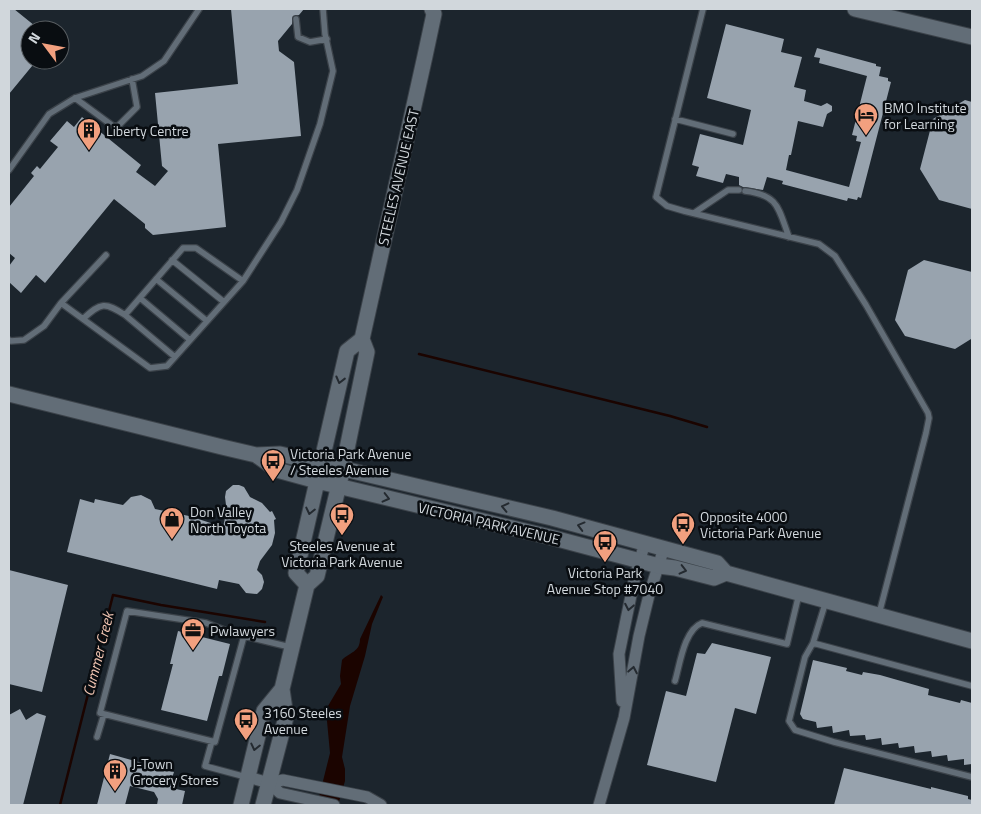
<svg xmlns="http://www.w3.org/2000/svg" width="981" height="814" viewBox="0 0 981 814" font-family="'Titillium Web',sans-serif">
	<style>
		.water { fill: #1b0400 }
		.lines { fill: none; stroke-linecap: round; stroke-linejoin: round }
		.stream { stroke: #1b0400; stroke-width: 2.5 }
		.building { fill: #98a3ae }
		.lane-casing { stroke: #3b4249; stroke-width: 8 }
		.street-casing { stroke: #3b4249; stroke-width: 13 }
		.secondary-casing { stroke: #3b4249; stroke-width: 17 }
		.lane { stroke: #626d77; stroke-width: 5.5 }
		.street { stroke: #626d77; stroke-width: 11 }
		.secondary { stroke: #626d77; stroke-width: 15 }
		.oneway { stroke: #242a30 }
		.labels { text-anchor: middle; dominant-baseline: central; stroke-width: 5; stroke-linejoin: round; paint-order: stroke }
		.poi-label { font-size: 14px; fill: #d1d7dc; stroke: #090d11; text-anchor: start }
		.street-label { font-size: 14px; fill: #d1d7dc; stroke: #090d11 }
		.water-label { font-size: 15px; font-style: italic; fill: #f3c6b3; stroke: #090d11 }
	</style>
	<rect width="100%" height="100%" fill="#1c252d"/>
	<path class="water" d="M381 595 383 597 372 624 365 656 350 706 342 757 345 769V781L338 805H317L330 753 327 721 328 706 341 684 340 676 342 660C350 652 360 652 360 639Z"/>
	<g class="lines">
		<path class="stream" d="M419 354 670 416 707 427
			M60 805 113 595 161 605 265 622"/>
	</g>
	<path class="building" d="M9 9H14L40 30H30V60H37L9 94Z
		M231 9H304L299 15 293 16 292 24 278 41 279 51 294 62 301 136 218 144 226 227 153 235 145 228V224L114 199 45 283 36 275 21 293 9 282V266L15 258 9 253V207L34 176 31 173 37 166 40 169 58 147 50 141 67 121 74 127 82 117 141 165 136 172 155 186 168 171 162 166 155 93 238 84Z
		M726 24 784 39 781 52 802 57 794 87 806 90 804 101 821 106 827 103 832 106V111L827 114 823 127 798 121 791 155H789L786 170 849 187 861 142 856 141 857 136 852 135 867 76 819 63 820 58 814 57 817 48 876 64V66L881 67 879 76 888 78V81L891 82 861 198 858 197 857 200 848 198 847 201 782 184 783 181 767 177 763 190 743 187 739 185V177L726 174 723 183 696 176 699 167 692 165 700 134 743 145 751 110 707 98Z
		M965 100 972 102V209L939 200 920 169 933 119Z
		M924 260 972 272V334L971 339 955 349 905 336 895 320 908 270Z
		M233 485H239L244 487 250 497 262 503 270 512 272 511 276 519 274 520 275 533 272 545 260 561 257 570 262 575 264 582 262 589 257 594 246 593 239 584 219 580 217 589 67 552 80 499 94 503 95 499 123 505 131 497 141 495 151 500 155 509 189 516 223 527 226 514 221 507 226 505 225 497 226 491Z
		M9 570 68 585 42 692 9 684Z
		M178 631 230 644 222 676H219L207 721 161 710 173 664H170Z
		M712 643 771 657 756 714 735 708 716 782 647 765 666 691 686 696 697 653 705 654Z
		M813 660 847 668 846 671 862 675 863 672 880 675 929 689 928 695 960 703 961 700 972 703V764L964 765V759L948 761 947 755 932 757 931 751 915 753 914 746 899 748 898 743 882 745 881 738 866 740 865 735 850 736 849 730 833 733 832 726 817 728 816 722 803 719 800 714Z
		M20 709 26 720 37 713 46 716 23 805H9V715Z
		M110 754 174 772 171 781 176 789 185 791 182 805H157L158 799 154 792 130 786 125 805H97Z
		M844 768 931 789V787L968 796V799L972 800V805H834Z"/>
	<g class="lines">
		<g class="lane-casing">
			<path id="lane" d="M703 9 656 197 667 206 684 211 819 244 835 256 866 305 928 413 929 418 926 433 879 614
				M296 19 298 37 310 42 327 39
				M75 98 113 126H118L137 107 132 79
				M675 119 733 134
				M9 170 49 114 75 98 142 76 164 61 199 9
				M745 191C779 195 778 208 789 237
				M694 213 728 190H739
				M172 260 224 302
				M156 279 207 321
				M140 298 190 340
				M61 303 150 368 167 366 175 357 243 281 281 222 297 190 320 124 333 71 325 34 323 9
				M125 315 175 357
				M83 319C101 302 105 302 125 315L183 248H196L243 281
				M9 340 11 341 24 340 44 326 61 303 106 255
				M826 601 813 643 805 657 789 721 795 730 834 742 972 777
				M244 636 215 742 100 713 127 611 206 623 232 633 290 647
				M813 643 972 686
				M675 681C680 664 684 630 702 623L787 644 799 594
				M97 737 104 714
				M212 741 205 766 246 777"/>
		</g>
		<g class="street-casing">
			<path id="street" d="M622 701 619 654 635 576 645 543
				M248 777 269 783 283 780 367 797 381 805
				M269 783 280 793 334 805
				M599 805 624 718 639 636 649 595 664 548"/>
		</g>
		<g class="secondary-casing">
			<path id="secondary" d="M855 9 972 37
				M9 394 222 447 256 455 280 454 552 518 717 563 726 573 972 641
				M256 455 277 470 317 481 550 537 659 566 675 568 714 578 726 573
				M307 585 296 573 347 351 362 339
				M241 805 264 711 282 689
				M263 805 286 717 282 689 307 585 317 576 343 468 367 352 362 339 425 56 434 14 432 9"/>
		</g>
		<use href="#lane" class="lane"/>
		<use href="#street" class="street"/>
		<use href="#secondary" class="secondary"/>
	</g>
	<defs><path id="oneway-chevron" d="M-2-3.5L2.5 0L-2 3.5" fill="none" stroke-width="1.6" stroke-linecap="round" stroke-linejoin="round" transform="scale(1.25)"/></defs>
	<g class="oneway">
		<use href="#oneway-chevron" transform="translate(340 380) rotate(104)"/>
		<use href="#oneway-chevron" transform="translate(386 498) rotate(14)"/>
		<use href="#oneway-chevron" transform="translate(505 507) rotate(-167)"/>
		<use href="#oneway-chevron" transform="translate(310 511) rotate(103)"/>
		<use href="#oneway-chevron" transform="translate(581 526) rotate(-165)"/>
		<use href="#oneway-chevron" transform="translate(683 570) rotate(14)"/>
		<use href="#oneway-chevron" transform="translate(629 607) rotate(101)"/>
		<use href="#oneway-chevron" transform="translate(633 670) rotate(-79)"/>
		<use href="#oneway-chevron" transform="translate(255 747) rotate(103)"/>
	</g>
	<defs>
		<g id="hotel-pin" transform="scale(1.25)"><path d="M0 17L-7.5 6A9.5 9.5 0 1 1 7.5 6Z" fill="#f2a07f" stroke="#090d11"/><path d="M-6-4.5h1.5V1H6V5H4.5V3h-9V5H-6ZM-4 0a1.8 1.8 0 1 1 3.6 0ZM.5 0V-2.5h3Q6-2.5 6 0Z" fill="#111"/></g>
		<g id="building-pin" transform="scale(1.25)"><path d="M0 17L-7.5 6A9.5 9.5 0 1 1 7.5 6Z" fill="#f2a07f" stroke="#090d11"/><path d="M-4-6H4V6H1V3H-1V6H-4ZM-2.5-4.3h1.7v1.8h-1.7ZM.8-4.3h1.7v1.8H.8ZM-2.5-1h1.7V.8h-1.7ZM.8-1h1.7V.8H.8Z" fill="#111"/></g>
		<g id="bus-pin" transform="scale(1.25)"><path d="M0 17L-7.5 6A9.5 9.5 0 1 1 7.5 6Z" fill="#f2a07f" stroke="#090d11"/><path d="M-5-6H5V4H4V6H2V4H-2V6H-4V4H-5ZM-3.5-4V0h7V-4ZM-3.5 1.2v1.5H-2V1.2ZM2 1.2v1.5H3.5V1.2Z" fill="#111"/></g>
		<g id="shop-pin" transform="scale(1.25)"><path d="M0 17L-7.5 6A9.5 9.5 0 1 1 7.5 6Z" fill="#f2a07f" stroke="#090d11"/><path d="M-5-2.5h2.3a2.7 3.5 0 0 1 5.4 0H5L5.5 6h-11ZM-1.5-2.5h3a1.5 2.3 0 0 0-3 0Z" fill="#111"/></g>
		<g id="office-pin" transform="scale(1.25)"><path d="M0 17L-7.5 6A9.5 9.5 0 1 1 7.5 6Z" fill="#f2a07f" stroke="#090d11"/><path d="M-6-3h4V-5.5h4V-3h4V5H-6ZM-1-4.5V-3h2v-1.5ZM-6 0V1H6V0Z" fill="#111"/></g>
	</defs>
	<g fill-rule="evenodd">
		<use href="#hotel-pin" x="866" y="115"/>
		<use href="#building-pin" x="89" y="130"/>
		<use href="#bus-pin" x="273" y="461"/>
		<use href="#bus-pin" x="342" y="515"/>
		<use href="#shop-pin" x="172" y="519"/>
		<use href="#bus-pin" x="683" y="524"/>
		<use href="#bus-pin" x="605" y="542"/>
		<use href="#office-pin" x="193" y="630"/>
		<use href="#bus-pin" x="246" y="720"/>
		<use href="#building-pin" x="115" y="771"/>
	</g>
	<g class="labels">
		<g class="poi-label">
			<text x="884" y="107">BMO Institute<tspan x="884" dy="16">for Learning</tspan></text>
			<text x="106" y="130">Liberty Centre</text>
			<text x="290" y="453">Victoria Park Avenue<tspan x="290" dy="16">/ Steeles Avenue</tspan></text>
			<text x="190" y="511">Don Valley<tspan x="190" dy="16">North Toyota</tspan></text>
			<text x="700" y="516">Opposite 4000<tspan x="700" dy="16">Victoria Park Avenue</tspan></text>
			<text x="342" y="545" text-anchor="middle">Steeles Avenue at<tspan x="342" dy="16">Victoria Park Avenue</tspan></text>
			<text x="605" y="572" text-anchor="middle">Victoria Park<tspan x="605" dy="16">Avenue Stop #7040</tspan></text>
			<text x="210" y="630">Pwlawyers</text>
			<text x="264" y="712">3160 Steeles<tspan x="264" dy="16">Avenue</tspan></text>
			<text x="132" y="763">J-Town<tspan x="132" dy="16">Grocery Stores</tspan></text>
		</g>
		<g class="street-label">
			<text transform="translate(398 177) rotate(-77)">STEELES AVENUE EAST</text>
			<text transform="translate(489 523) rotate(13)">VICTORIA PARK AVENUE</text>
		</g>
		<g class="water-label">
			<text transform="translate(98 654) rotate(-76)">Cummer Creek</text>
		</g>
	</g>
	<rect width="981" height="814" fill="none" stroke="#d1d7dc" stroke-width="20"/>
	<g transform="translate(45 45) rotate(302)"><circle r="24" fill="#090d11" stroke="#595e62"/>
	<path d="M0-4L9 19L0 12L-9 19Z" fill="#f2a07f"/>
	<text y="-8" font-size="14" font-weight="bold" text-anchor="middle" fill="#d1d7dc">N</text>
	</g>
</svg>
